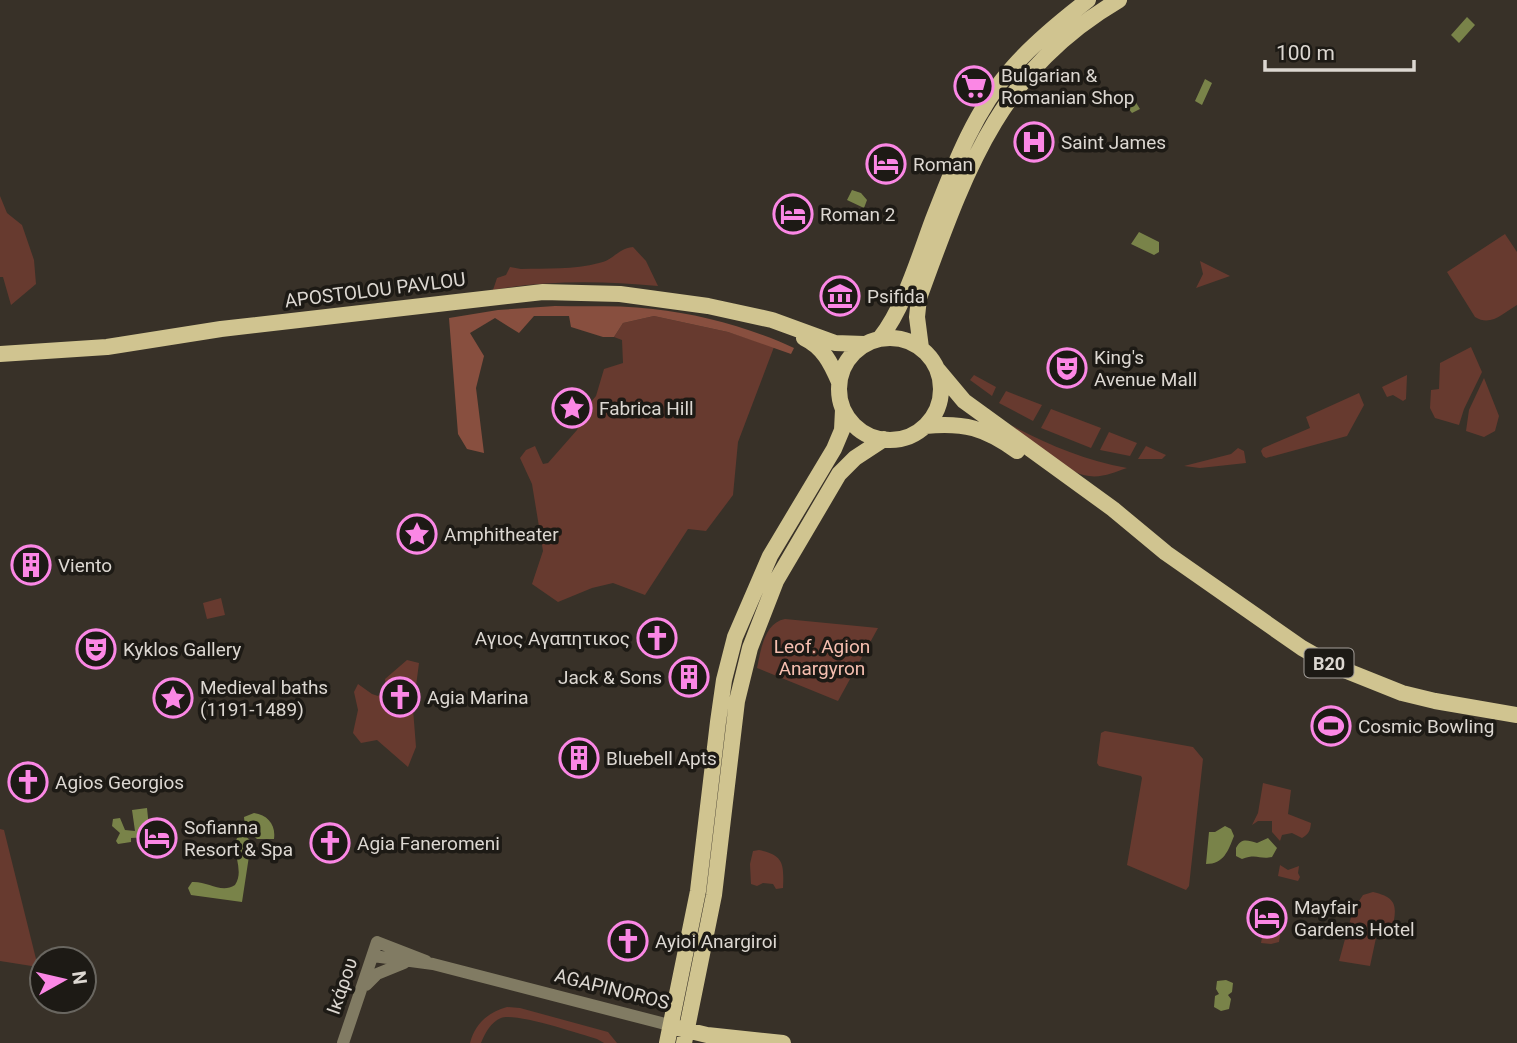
<svg xmlns="http://www.w3.org/2000/svg" width="1517" height="1043" viewBox="0 0 1517 1043" font-family="Roboto,sans-serif">
	<style>
		.green { fill: #673a2f }
		.forest { fill: #884f3f }
		.water { fill: #798349 }
		.lines { fill: none; stroke-linecap: round; stroke-linejoin: round }
		.minor { stroke: #817b63; stroke-width: 12 }
		.major { stroke: #d0c490; stroke-width: 16 }
		.labels { text-anchor: middle; dominant-baseline: central; stroke-width: 7; stroke-linejoin: round; paint-order: stroke }
		.shield { fill: #1d1a15; stroke: #a39e99; stroke-width: 2 }
		.shield-label { font-size: 18px; font-weight: bold; fill: #dcd7d1 }
		.poi-label { font-size: 19px; fill: #dcd7d1; stroke: #1d1a15; text-anchor: start }
		.street-label { font-size: 19px; fill: #dcd7d1; stroke: #1d1a15 }
		.park-label { font-size: 19px; fill: #f6bfb0; stroke: #1d1a15 }
	</style>
	<rect width="100%" height="100%" fill="#383128"/>
	<path class="green" d="M0 196 7 213 22 225 34 260 36 284 11 305 3 277H0Z
		M1505 234 1517 252V305C1503 313 1491 327 1475 317L1447 272Z
		M633 247 646 261 658 286C602 281 548 280 493 290L497 278 506 275 510 267 521 269C546 268 574 270 599 263 614 260 617 249 633 247Z
		M1200 261 1230 276 1196 288 1203 274Z
		M654 316 728 332 774 347 738 442 733 495 706 531 688 529 645 595 613 583 592 588 558 602 532 584 543 551 532 484 520 458 526 450 535 446 543 464 548 463 577 430 585 409 596 396 604 369 623 363 622 340 614 337 623 323Z
		M1471 347 1482 372 1464 409 1459 425 1435 418 1430 408 1431 390 1439 389 1440 363Z
		M974 375 996 387 992 396 970 380Z
		M1407 375 1406 399 1403 401 1393 395 1387 397 1382 387Z
		M1484 378 1499 416 1495 431 1484 437 1466 431 1469 410Z
		M1006 391 1042 405 1033 421 999 403Z
		M1359 393 1364 405 1347 436 1266 458 1263 456 1261 451 1263 448 1310 428 1306 417Z
		M1051 409 1101 428 1091 448 1041 428Z
		M1011 425C1048 445 1085 460 1127 468 1115 472 1102 478 1089 476 1064 473 1031 440 1011 425Z
		M1109 432 1137 443 1130 456 1100 450Z
		M1146 446 1166 455 1162 459H1138Z
		M1238 448 1244 451 1246 463 1200 468 1184 466 1231 454Z
		M221 598 225 615 207 619 203 603Z
		M785 619 878 628 838 701 757 668C761 650 764 623 785 619Z
		M407 660 419 663 413 709 416 747 408 767 377 740 361 743 353 733 358 710 354 692 358 684 372 694 378 696 386 688 385 679Z
		M1105 731 1193 747 1203 759 1189 886 1186 890 1127 865 1142 778 1141 776 1099 766 1097 763 1101 733Z
		M1263 783 1291 790 1288 814 1311 823C1310 831 1309 834 1302 838L1292 833 1282 835 1280 841 1272 832V821H1258L1252 825 1258 813Z
		M0 829 4 830 38 967 0 961Z
		M759 850C784 855 784 864 783 888L776 889 773 884 763 883 757 886 751 884 750 864 753 851Z
		M1280 865 1288 870 1299 866 1298 873 1300 877 1298 881 1278 876Z
		M1373 892C1400 898 1396 909 1392 931L1376 938 1370 966 1339 961 1353 910 1363 895Z
		M1265 920 1282 923 1279 942 1271 944 1261 943Z
		M507 1007 520 1008 608 1032 617 1043H604L597 1039C580 1034 515 1012 501 1018 491 1022 485 1033 481 1043H470C475 1024 488 1012 507 1007Z"/>
	<path class="forest" d="M555 306C587 307 621 305 653 309 700 314 751 328 794 348L791 354 728 332 654 316 623 323 614 337H603L571 327 569 316H534L519 333 495 318 470 333 484 356 476 388 484 453 467 449 458 434 449 318 498 310Z"/>
	<path class="water" d="M1467 17 1475 25 1459 43 1451 35Z
		M1205 79 1212 83 1202 105 1195 101Z
		M1123 93 1135 101 1140 109 1132 113 1128 108 1114 101 1118 94Z
		M852 190 861 193 867 200 864 208 847 200Z
		M1139 232 1159 242V252L1154 255 1131 244Z
		M147 808 150 837 131 838V842L118 844 116 841 120 833 112 826 113 819 120 818 125 830 135 831 132 810Z
		M254 813C268 815 276 825 274 839H257L245 828 244 817Z
		M1225 826 1231 829 1234 836C1228 851 1224 864 1206 864L1209 832H1215Z
		M244 835 250 840 251 843 242 902 191 895 188 888 192 882C208 881 221 894 235 885 245 870 231 853 237 838Z
		M1268 838 1277 848 1272 857C1259 860 1258 853 1242 859L1236 856V848C1242 837 1248 841 1257 843Z
		M1226 980 1233 983 1232 992 1228 995 1231 999 1229 1009 1221 1011 1214 1007 1215 996 1219 994 1216 989 1217 981Z"/>
	<g class="lines">
		<path class="minor" d="M373 956 433 964 673 1026
			M366 985 377 974 404 963
			M343 1043 377 942 426 961"/>
		<path class="major" d="M839 389a51 51 0 1 1 102 0a51 51 0 1 1-102 0Z
			M804 338C823 347 831 363 839 382
			M880 338C903 310 919 257 932 222 953 168 974 111 1013 67 1035 42 1062 20 1088 0
			M921 348 917 317 919 298C965 173 998 71 1119 0
			M0 354 107 347 221 329 543 292 620 294 708 306 772 320 835 343 864 344
			M938 370 964 401 1113 509 1166 553 1302 648 1332 665 1402 693 1435 701 1517 715
			M925 426C964 422 985 428 1017 451
			M678 1028 707 1035 783 1043
			M667 1043 698 891 718 722 724 680 735 637 770 556 834 449 842 430 843 410
			M684 1043 714 895 737 701 750 648 776 581 839 474 855 458 884 439"/>
	</g>
	<defs>
		<g id="supermarket-ring" transform="scale(2.0125)"><circle r="9.5" fill="#1d1a15" stroke="#fb87e5" stroke-width="1.5"/><path d="M-6-5.5h2.5l.6 2H6L4.5 2H-2.5L-4.4-4H-6ZM-1.5 3.2a1.3 1.3 0 1 0 .1 0ZM3 3.2a1.3 1.3 0 1 0 .1 0Z" fill="#fb87e5"/></g>
		<g id="hospital-ring" transform="scale(2.0125)"><circle r="9.5" fill="#1d1a15" stroke="#fb87e5" stroke-width="1.5"/><path d="M-5-5h3v3.5h4V-5h3V5h-3V1.5h-4V5h-3Z" fill="#fb87e5"/></g>
		<g id="hotel-ring" transform="scale(2.0125)"><circle r="9.5" fill="#1d1a15" stroke="#fb87e5" stroke-width="1.5"/><path d="M-6-4.5h1.5V1H6V5H4.5V3h-9V5H-6ZM-4 0a1.8 1.8 0 1 1 3.6 0ZM.5 0V-2.5h3Q6-2.5 6 0Z" fill="#fb87e5"/></g>
		<g id="museum-ring" transform="scale(2.0125)"><circle r="9.5" fill="#1d1a15" stroke="#fb87e5" stroke-width="1.5"/><path d="M0-6L6-3V-2H-6V-3ZM-5-1h2V3h-2ZM-1-1h2V3h-2ZM3-1h2V3H3ZM-6 4H6V6H-6Z" fill="#fb87e5"/></g>
		<g id="theatre-ring" transform="scale(2.0125)"><circle r="9.5" fill="#1d1a15" stroke="#fb87e5" stroke-width="1.5"/><path d="M-5-5.5Q0-4 5-5.5V0Q5 5 0 6Q-5 5-5 0ZM-3.3-2.5H-1v1.5H-3.3ZM1-2.5H3.3v1.5H1ZM-2.8 1Q0 5.5 2.8 1Z" fill="#fb87e5"/></g>
		<g id="sight-ring" transform="scale(2.0125)"><circle r="9.5" fill="#1d1a15" stroke="#fb87e5" stroke-width="1.5"/><path d="M0-6L1.8-2.2L6-1.7L2.9 1.2L3.7 5.4L0 3.3L-3.7 5.4L-2.9 1.2L-6-1.7L-1.8-2.2Z" fill="#fb87e5"/></g>
		<g id="building-ring" transform="scale(2.0125)"><circle r="9.5" fill="#1d1a15" stroke="#fb87e5" stroke-width="1.5"/><path d="M-4-6H4V6H1V3H-1V6H-4ZM-2.5-4.3h1.7v1.8h-1.7ZM.8-4.3h1.7v1.8H.8ZM-2.5-1h1.7V.8h-1.7ZM.8-1h1.7V.8H.8Z" fill="#fb87e5"/></g>
		<g id="church-ring" transform="scale(2.0125)"><circle r="9.5" fill="#1d1a15" stroke="#fb87e5" stroke-width="1.5"/><path d="M-1.2-6h2.4v3.5h3.3v2.4h-3.3V6h-2.4V-.1h-3.3v-2.4h3.3Z" fill="#fb87e5"/></g>
		<g id="stadium-ring" transform="scale(2.0125)"><circle r="9.5" fill="#1d1a15" stroke="#fb87e5" stroke-width="1.5"/><path d="M0-5a6.5 5 0 1 0 0 10a6.5 5 0 1 0 0-10ZM-3.5-1.8h7v3.6h-7Z" fill="#fb87e5"/></g>
	</defs>
	<g fill-rule="evenodd">
		<use href="#supermarket-ring" x="974" y="86"/>
		<use href="#hospital-ring" x="1034" y="142"/>
		<use href="#hotel-ring" x="886" y="164"/>
		<use href="#hotel-ring" x="793" y="214"/>
		<use href="#museum-ring" x="840" y="296"/>
		<use href="#theatre-ring" x="1067" y="368"/>
		<use href="#sight-ring" x="572" y="408"/>
		<use href="#sight-ring" x="417" y="534"/>
		<use href="#building-ring" x="31" y="565"/>
		<use href="#church-ring" x="657" y="638"/>
		<use href="#theatre-ring" x="96" y="649"/>
		<use href="#building-ring" x="689" y="677"/>
		<use href="#church-ring" x="400" y="697"/>
		<use href="#sight-ring" x="173" y="698"/>
		<use href="#stadium-ring" x="1331" y="726"/>
		<use href="#building-ring" x="579" y="758"/>
		<use href="#church-ring" x="28" y="782"/>
		<use href="#hotel-ring" x="157" y="838"/>
		<use href="#church-ring" x="330" y="843"/>
		<use href="#hotel-ring" x="1267" y="918"/>
		<use href="#church-ring" x="628" y="941"/>
	</g>
	<g class="labels">
		<rect class="shield" x="1304.5" y="648.5" width="49" height="29" rx="5"/>
		<g class="shield-label">
			<text x="1329" y="663">B20</text>
		</g>
		<g class="poi-label">
			<text x="1001" y="75">Bulgarian &amp;<tspan x="1001" dy="22">Romanian Shop</tspan></text>
			<text x="1061" y="142">Saint James</text>
			<text x="913" y="164">Roman</text>
			<text x="820" y="214">Roman 2</text>
			<text x="867" y="296">Psifida</text>
			<text x="1094" y="357">King's<tspan x="1094" dy="22">Avenue Mall</tspan></text>
			<text x="599" y="408">Fabrica Hill</text>
			<text x="444" y="534">Amphitheater</text>
			<text x="58" y="565">Viento</text>
			<text x="630" y="638" text-anchor="end">Αγιος Αγαπητικος</text>
			<text x="123" y="649">Kyklos Gallery</text>
			<text x="662" y="677" text-anchor="end">Jack &amp; Sons</text>
			<text x="200" y="687">Medieval baths<tspan x="200" dy="22">(1191-1489)</tspan></text>
			<text x="427" y="697">Agia Marina</text>
			<text x="1358" y="726">Cosmic Bowling</text>
			<text x="606" y="758">Bluebell Apts</text>
			<text x="55" y="782">Agios Georgios</text>
			<text x="184" y="827">Sofianna<tspan x="184" dy="22">Resort &amp; Spa</tspan></text>
			<text x="357" y="843">Agia Faneromeni</text>
			<text x="1294" y="907">Mayfair<tspan x="1294" dy="22">Gardens Hotel</tspan></text>
			<text x="655" y="941">Ayioi Anargiroi</text>
		</g>
		<g class="street-label">
			<text transform="translate(375 290) rotate(-7)">APOSTOLOU PAVLOU</text>
			<text transform="translate(342 986) rotate(-71)">Ικάρου</text>
			<text transform="translate(612 989) rotate(14)">AGAPINOROS</text>
		</g>
		<g class="park-label">
			<text x="822" y="646">Leof. Agion<tspan x="822" dy="22">Anargyron</tspan></text>
		</g>
	</g>
	<g transform="translate(63 980) rotate(82)"><circle r="33" fill="#1d1a15" stroke="#696660" stroke-width="2"/>
	<path d="M0-5L12 26L0 18L-12 26Z" fill="#fb87e5"/>
	<text y="-10" font-size="19" font-weight="bold" text-anchor="middle" fill="#dcd7d1">N</text>
	</g>
	<path d="M1265 60v10h149v-10" fill="none" stroke="#dcd7d1" stroke-width="3.5"/>
	<text x="1276" y="60" font-size="21" fill="#dcd7d1" stroke="#1d1a15" stroke-width="5" paint-order="stroke">100 m</text>
</svg>
